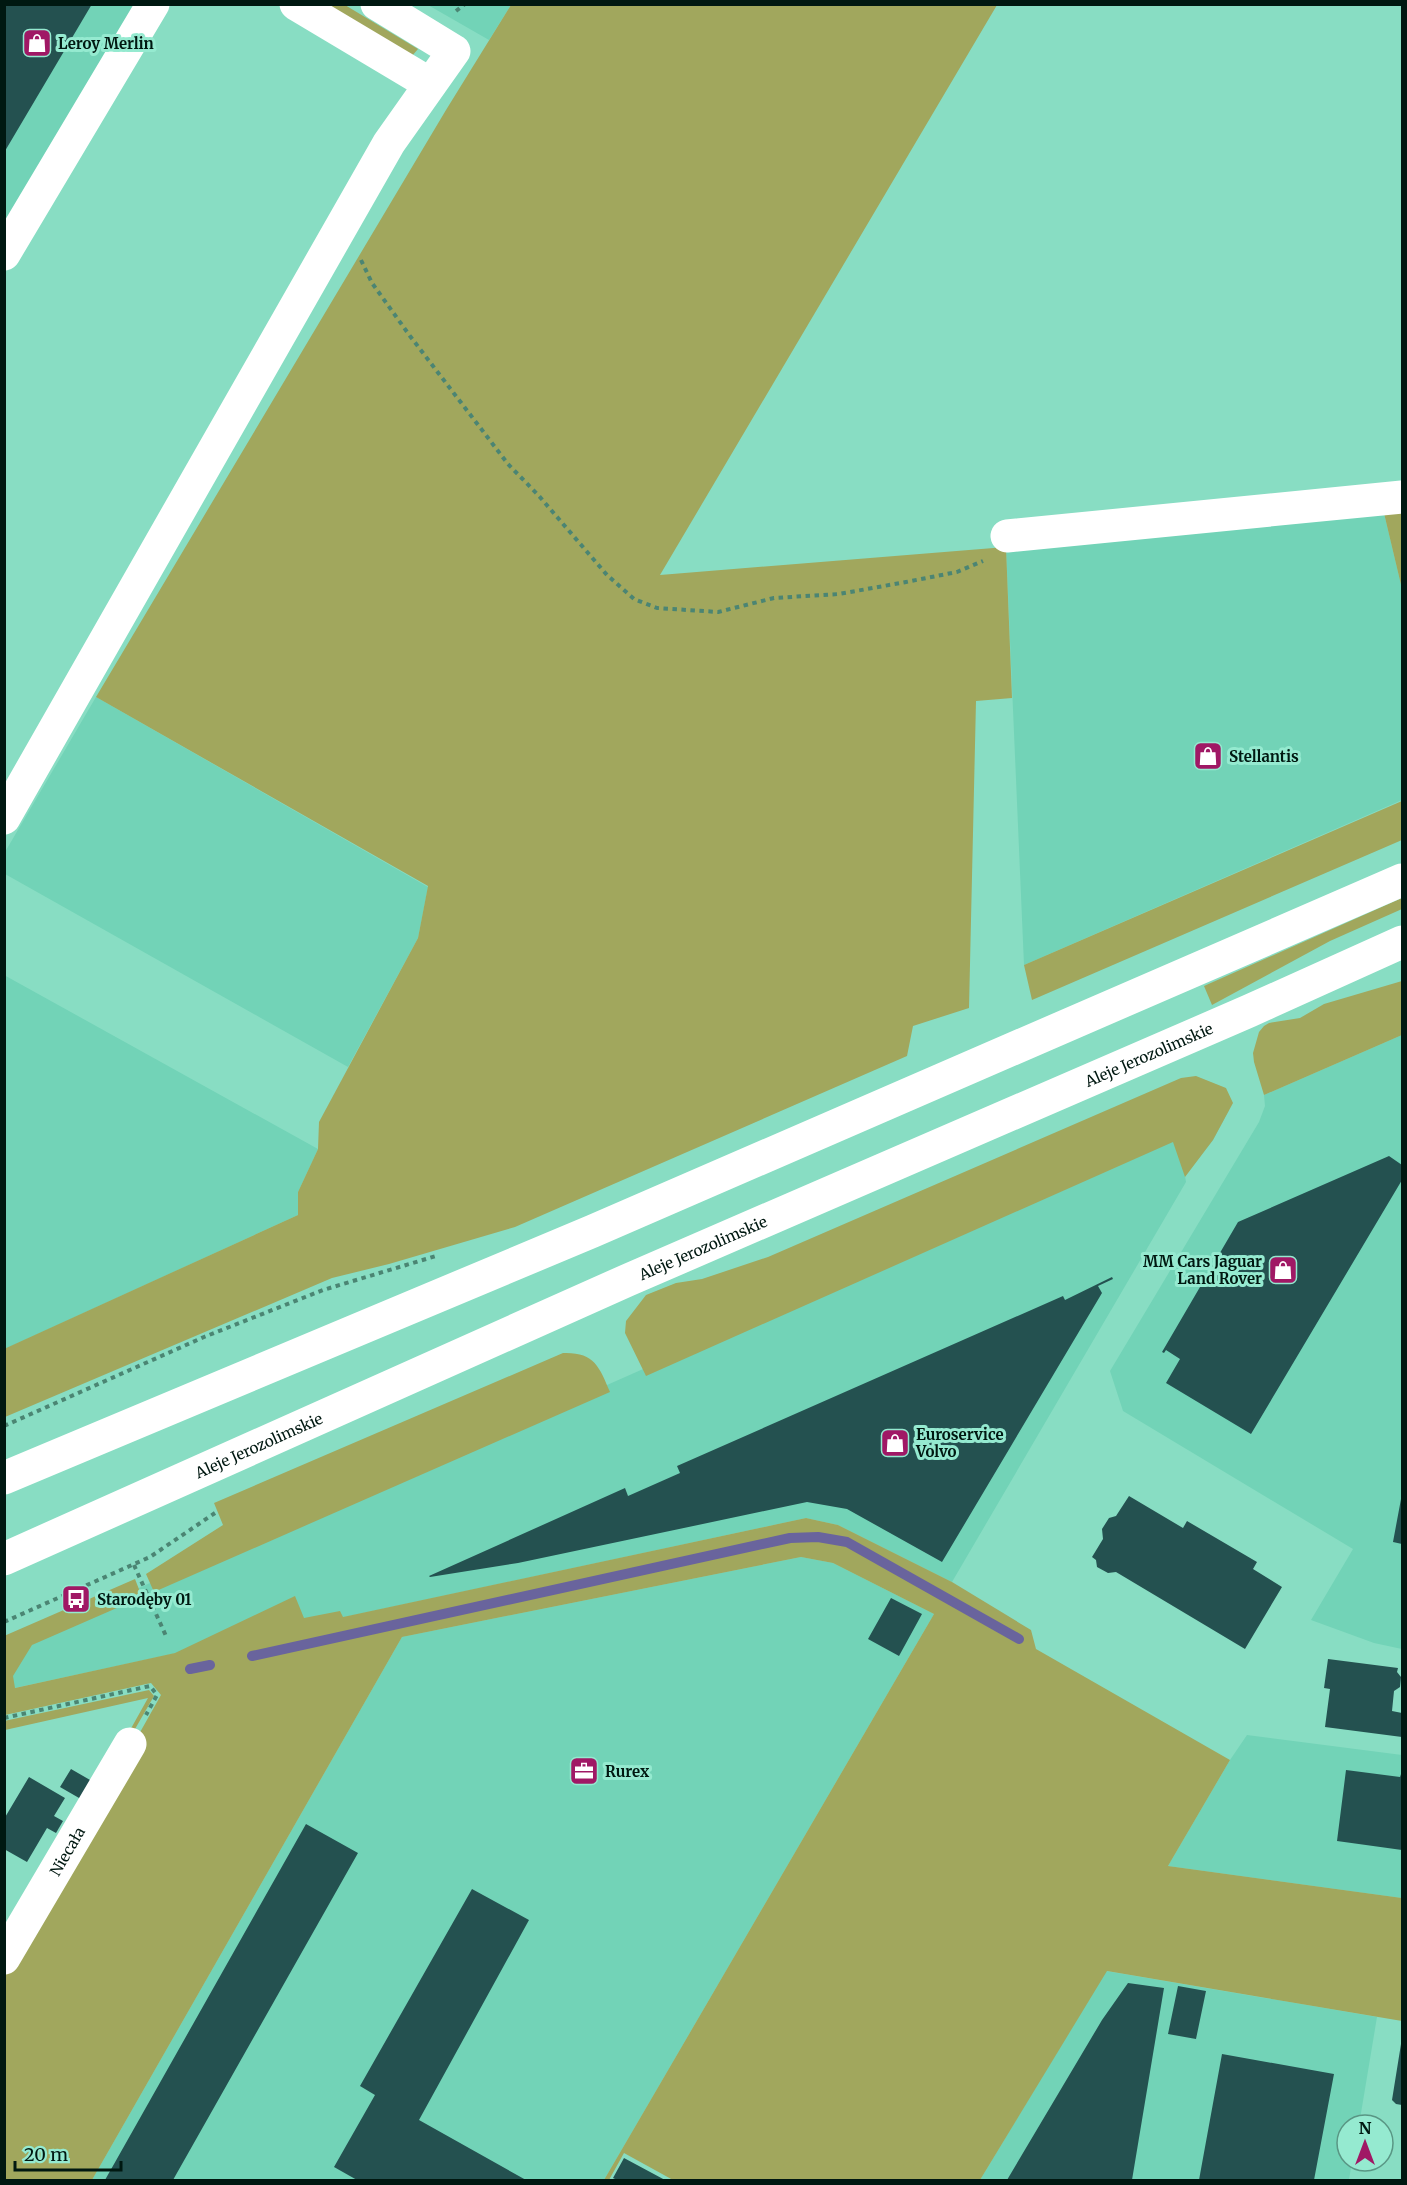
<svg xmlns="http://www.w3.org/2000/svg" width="1407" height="2185" viewBox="0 0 1407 2185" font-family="Merriweather,serif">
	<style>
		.built { fill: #72d3b7 }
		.green { fill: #a1a75d }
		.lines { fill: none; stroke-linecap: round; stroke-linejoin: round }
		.stream { stroke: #69649d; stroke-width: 10 }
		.building { fill: #245150 }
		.path { stroke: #4b8573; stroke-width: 4; stroke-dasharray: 4.5 4.5; stroke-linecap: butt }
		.minor { stroke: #fff; stroke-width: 33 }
		.major { stroke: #fff; stroke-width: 33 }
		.labels { text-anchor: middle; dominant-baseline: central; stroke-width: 6; stroke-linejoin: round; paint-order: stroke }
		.poi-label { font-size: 15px; font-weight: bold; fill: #001811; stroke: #95ead0; text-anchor: start }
		.street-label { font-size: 15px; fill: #001811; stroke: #95ead0 }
	</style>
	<rect width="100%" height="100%" fill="#88ddc3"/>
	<path class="built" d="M5 5H136L5 227Z
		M428 5H511L489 40Z
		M1383 509 1402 589V800L1024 965 1006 547Z
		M96 697 428 887 418 938 348 1067 5 874V852Z
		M4 975 318 1149 298 1192V1215L5 1349Z
		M1402 1035V1649L1374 1643 1311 1620 1353 1549 1123 1411 1110 1371 1259 1122 1265 1106 1264 1095Z
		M1229 1110 1213 1140 1185 1176 1186 1182 952 1582 838 1525 806 1518 5 1690 4 1649 150 1583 607 1385Z
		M801 1557 833 1563 934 1614 604 2180H92L402 1637Z
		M1247 1735 1402 1755V1898L1168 1866 1230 1760Z
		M1106 1971 1377 2017 1359 2125H1347V2161H1352L1349 2180H980Z"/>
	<path class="green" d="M325 5H345L418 49 412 56Z
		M511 5H997L660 575 1006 547 1012 698 976 701 969 1008 913 1026 907 1056 515 1227 389 1264 332 1278 5 1417 4 1349 298 1215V1192L318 1149 319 1122 418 938 428 886 96 697 446 110Z
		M1402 506V589L1383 509Z
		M1402 801V840L1032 1000 1024 965Z
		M1402 898V909L1330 941 1212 1005 1204 986Z
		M1402 981V1035L1264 1095 1254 1062 1253 1053 1259 1032 1264 1026 1269 1023 1300 1018 1324 1004Z
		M1196 1076 1226 1088 1233 1103 1213 1140 1185 1177 1173 1142 646 1376 625 1333 626 1321 646 1295 676 1283 702 1279 768 1257 1181 1078Z
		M563 1353C594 1352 599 1366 610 1392L154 1592 146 1574 223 1525 214 1503Z
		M806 1518 838 1525 952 1582 1031 1630 1036 1649 1230 1760 1168 1866 1402 1898V2021L1107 1971 980 2180H673L624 2153 609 2180H604L934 1614 833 1563 801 1557 402 1637 92 2180H5V1972L161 1695 151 1683 5 1715 4 1636 135 1579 142 1597 32 1645 13 1676 15 1688 175 1653 295 1596 304 1618 340 1611 343 1617Z
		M149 1690 154 1696 127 1743 124 1741 148 1698 5 1730 4 1721Z"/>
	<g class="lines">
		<path class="stream" d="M252 1656 790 1538 818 1537 847 1542 1019 1639
			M190 1669 210 1665"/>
	</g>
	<path class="building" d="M5 4H92L5 151Z
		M1389 1156 1402 1165V1180L1251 1434 1166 1383 1180 1359 1166 1350 1164 1353 1162 1352 1238 1222Z
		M1112 1277 1113 1279 1098 1286 1102 1293 942 1562 847 1509 807 1502 518 1563 430 1577 429 1576 625 1488 628 1496 680 1473 677 1466 1063 1296 1065 1300Z
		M1129 1496 1183 1528 1187 1521 1257 1562 1253 1569 1282 1587 1245 1649 1116 1572 1108 1573 1097 1567 1096 1560 1092 1557 1103 1539 1102 1529 1109 1518 1116 1516Z
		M1401 1499H1402V1544L1393 1542Z
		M891 1598 922 1614 899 1656 868 1639Z
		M1328 1659 1398 1668 1397 1672 1401 1677 1400 1687 1394 1691 1392 1711 1402 1713V1737L1325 1727 1330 1689 1324 1688Z
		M71 1769 97 1784 86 1802 60 1787Z
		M1346 1770 1400 1777 1402 1771V1850L1337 1841Z
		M29 1777 65 1798 54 1816 63 1821 56 1833 47 1828 27 1862 4 1849V1819Z
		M306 1824 358 1853 173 2180H105Z
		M472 1889 529 1920 419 2120 526 2180H357L334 2167 375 2095 360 2086Z
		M1128 1983 1164 1988 1132 2180H1007L1102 2020Z
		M1178 1986 1206 1991 1196 2039 1168 2034Z
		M1401 2044H1402V2105L1396 2104 1392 2100Z
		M1222 2054 1334 2074 1314 2180H1199Z
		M624 2158 665 2180H617L613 2178Z"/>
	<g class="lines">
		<path class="path" d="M456 11 465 4
			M361 260 372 283 410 336 508 464 539 496 607 575 634 599 657 608 718 612 774 598 839 594 906 582 957 572 983 561
			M4 1426 204 1337 323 1290 436 1256
			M134 1565 166 1636
			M4 1622 150 1557 215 1513
			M4 1718 150 1686 157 1695 146 1715"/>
		<g class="minor">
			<path d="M296 4 430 84"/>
			<path d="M4 254 153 4"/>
			<path d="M1007 536 1402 497"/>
			<path d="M4 818 389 143 454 51 377 4"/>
			<path id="s1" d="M4 1958 130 1744"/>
		</g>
		<g class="major">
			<path d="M4 1478 593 1231 1402 880"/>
			<path id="s2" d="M4 1559 628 1280 1249 1011 1402 942"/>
		</g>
	</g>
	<defs>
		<g id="shop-square" transform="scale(1.5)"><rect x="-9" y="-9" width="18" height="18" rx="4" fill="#a01865" stroke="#95ead0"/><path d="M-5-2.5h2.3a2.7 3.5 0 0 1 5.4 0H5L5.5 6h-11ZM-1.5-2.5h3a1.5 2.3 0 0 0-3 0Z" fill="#fff"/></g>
		<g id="bus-square" transform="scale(1.5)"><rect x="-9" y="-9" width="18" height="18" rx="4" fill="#a01865" stroke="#95ead0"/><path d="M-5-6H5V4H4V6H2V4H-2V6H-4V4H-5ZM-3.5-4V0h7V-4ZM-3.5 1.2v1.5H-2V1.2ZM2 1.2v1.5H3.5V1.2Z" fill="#fff"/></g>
		<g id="office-square" transform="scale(1.5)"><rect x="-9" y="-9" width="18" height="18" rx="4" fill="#a01865" stroke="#95ead0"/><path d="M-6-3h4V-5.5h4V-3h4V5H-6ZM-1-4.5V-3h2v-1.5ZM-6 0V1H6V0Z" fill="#fff"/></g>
	</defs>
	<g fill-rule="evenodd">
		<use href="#shop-square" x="37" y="43"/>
		<use href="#shop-square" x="1208" y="756"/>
		<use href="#shop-square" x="1283" y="1270"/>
		<use href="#shop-square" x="895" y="1443"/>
		<use href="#bus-square" x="76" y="1599"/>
		<use href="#office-square" x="584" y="1771"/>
	</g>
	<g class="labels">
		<g class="poi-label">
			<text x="58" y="43">Leroy Merlin</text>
			<text x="1229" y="756">Stellantis</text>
			<text x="1262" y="1261" text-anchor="end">MM Cars Jaguar<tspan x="1262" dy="17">Land Rover</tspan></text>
			<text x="916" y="1434">Euroservice<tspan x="916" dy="17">Volvo</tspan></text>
			<text x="97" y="1599">Starodęby 01</text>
			<text x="605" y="1771">Rurex</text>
		</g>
		<g class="street-label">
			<text stroke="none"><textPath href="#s2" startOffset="1251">Aleje Jerozolimskie</textPath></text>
			<text stroke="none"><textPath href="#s2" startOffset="765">Aleje Jerozolimskie</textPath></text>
			<text stroke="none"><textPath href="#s2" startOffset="279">Aleje Jerozolimskie</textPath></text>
			<text stroke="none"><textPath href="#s1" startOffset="124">Niecała</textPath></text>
		</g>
	</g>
	<rect width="1407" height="2185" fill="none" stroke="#001811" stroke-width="12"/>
	<g transform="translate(1365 2143)"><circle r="28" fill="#95ead0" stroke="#599684" stroke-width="1.5"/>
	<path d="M0-4.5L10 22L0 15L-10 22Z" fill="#a01865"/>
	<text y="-9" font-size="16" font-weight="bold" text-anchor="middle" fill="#001811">N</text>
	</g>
	<path d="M15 2161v9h106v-9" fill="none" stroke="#001811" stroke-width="3"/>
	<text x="24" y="2161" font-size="18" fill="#001811" stroke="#95ead0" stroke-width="4.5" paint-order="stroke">20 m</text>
</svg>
